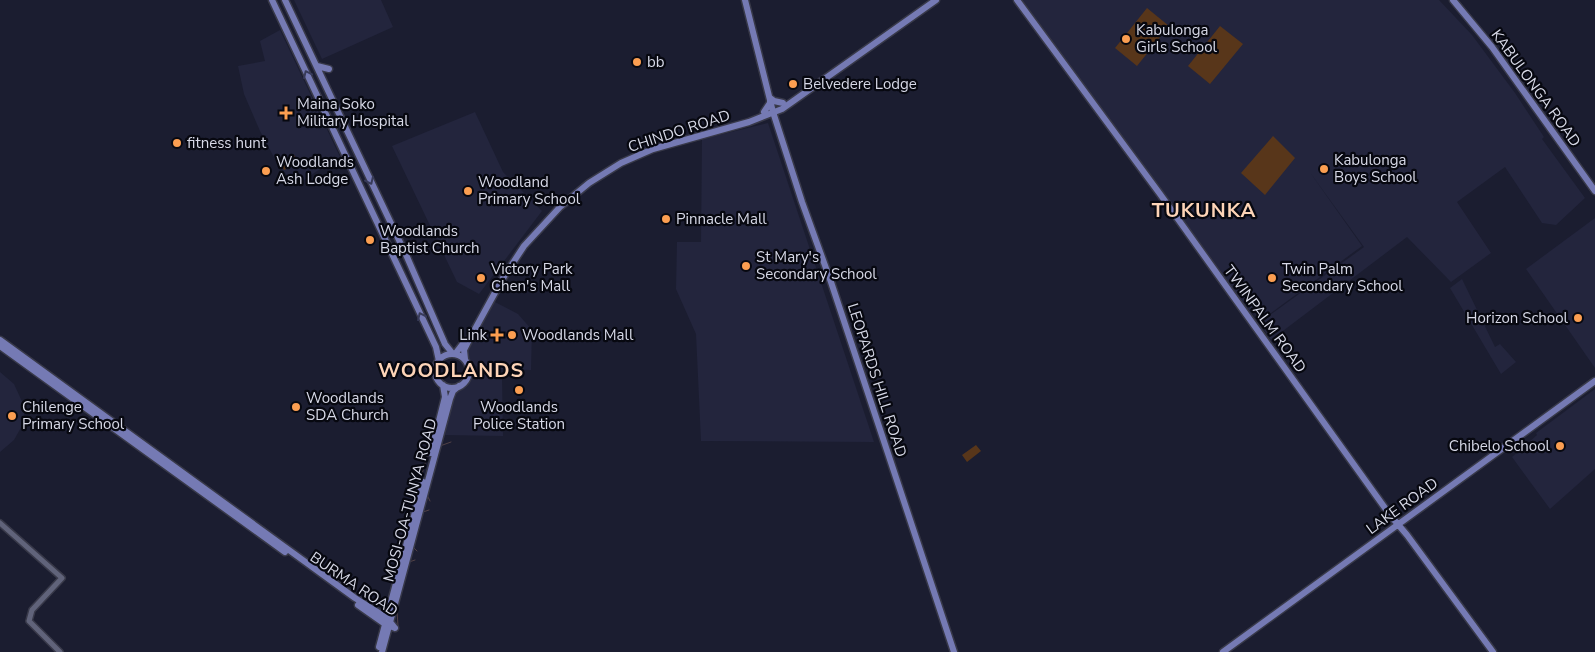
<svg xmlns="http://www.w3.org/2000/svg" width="1595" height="652" viewBox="0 0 1595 652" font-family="'Nunito Sans',sans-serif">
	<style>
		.built { fill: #23253d }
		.green { fill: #58361a }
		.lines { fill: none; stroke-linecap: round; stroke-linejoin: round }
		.stream { stroke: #514145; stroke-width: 1 }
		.minor-casing { stroke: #383949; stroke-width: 8 }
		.major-casing { stroke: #383949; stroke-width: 9 }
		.minor { stroke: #60637a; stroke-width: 5 }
		.major { stroke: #757ab4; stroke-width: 6 }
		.oneway { stroke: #383b5a }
		.poi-dot { fill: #fb9e51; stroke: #070810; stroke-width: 2 }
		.labels { text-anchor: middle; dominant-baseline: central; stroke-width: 4.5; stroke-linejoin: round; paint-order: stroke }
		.poi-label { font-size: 15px; fill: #d7d9e7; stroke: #070810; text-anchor: start }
		.street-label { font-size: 15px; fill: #d7d9e7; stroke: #070810 }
		.district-label { font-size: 20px; font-weight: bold; letter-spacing: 1px; fill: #fdd4b7; stroke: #070810 }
	</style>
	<rect width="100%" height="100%" fill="#1b1d30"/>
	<path class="built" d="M294 0H381L393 27 322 59Z
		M1022 0H1439L1472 35 1515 93 1544 137 1542 139 1585 198 1556 225 1542 223 1505 167 1457 202 1491 253 1451 282 1407 237 1271 340 1259 323 1364 247 1309 171 1362 246 1260 321 1253 311 1249 310Z
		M280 30 341 159 317 171 296 186 277 163 260 131 244 94 238 66 265 61 260 41Z
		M475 112 503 172 542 211 479 294 457 282 392 146Z
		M768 123 874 442 701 441 696 334 676 289 677 242H701L702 139Z
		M1595 218V368L1526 269Z
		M1462 279 1495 347 1500 344 1516 362 1501 374 1450 288Z
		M491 300 518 314 532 330 531 370 480 369 466 358 464 348Z
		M0 372 14 384 25 408 23 424 14 440 0 452Z
		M479 373 502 375 503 436 445 435 449 412 457 393Z
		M1595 389V469L1550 509 1512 457 1537 435 1536 433Z"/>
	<path class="green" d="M1147 8 1169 26 1137 66 1115 48Z
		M1220 26 1243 44 1210 84 1188 66Z
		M1273 136 1295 158 1265 195 1241 173Z
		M294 155 298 163 284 170 280 161Z
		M976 445 981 451 967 462 962 455Z"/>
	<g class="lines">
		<path class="stream" d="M425 367 433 378
			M435 381 440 386
			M440 446 451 442
			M424 467 428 453
			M420 482 423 470
			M427 495 430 501
			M423 512 429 510
			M413 547 417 551
			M409 562 415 560
			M397 610 398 626"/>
		<g class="minor-casing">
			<path id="minor" d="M0 523 62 578 32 610 29 621 60 652"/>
		</g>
		<g class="major-casing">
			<path id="major" d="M272 0 436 347 439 361
				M285 0 407 257 445 344 453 354
				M745 0 773 112 802 202 831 282 954 652
				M1017 0 1160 194 1390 515 1407 535 1493 652
				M1453 0 1492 47 1595 191
				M317 66 329 69
				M764 112 770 103V98L774 101 783 103
				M0 340 355 598 387 618 395 628
				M0 346 285 552
				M455 354 465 341
				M435 371a17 17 0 1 1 34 0a17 17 0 1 1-34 0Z
				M465 359 464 350 469 340 503 278 524 246 560 207 589 183 621 163 653 149 749 122 782 109 936 0
				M431 453 445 397 443 385
				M358 605 385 624 395 628
				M379 647 423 482
				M382 652 450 399 453 391 459 386
				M1223 652 1595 381"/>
		</g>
		<use href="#minor" class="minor"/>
		<use href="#major" class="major"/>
	</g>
	<defs><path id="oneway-chevron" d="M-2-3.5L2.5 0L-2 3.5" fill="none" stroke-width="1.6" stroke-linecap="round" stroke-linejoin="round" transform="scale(1.25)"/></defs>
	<g class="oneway">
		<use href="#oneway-chevron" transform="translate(307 74) rotate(-115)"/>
		<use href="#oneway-chevron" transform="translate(370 181) rotate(65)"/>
		<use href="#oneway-chevron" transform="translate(421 316) rotate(-115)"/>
	</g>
	<g class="poi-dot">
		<circle cx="1126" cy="39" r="5"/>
		<circle cx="637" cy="62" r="5"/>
		<circle cx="793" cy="84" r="5"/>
		<path d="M283.5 105.5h5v5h5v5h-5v5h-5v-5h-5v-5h5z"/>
		<circle cx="177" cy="143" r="5"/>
		<circle cx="1324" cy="169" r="5"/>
		<circle cx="266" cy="171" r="5"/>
		<circle cx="468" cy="191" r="5"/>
		<circle cx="666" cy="219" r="5"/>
		<circle cx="370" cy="240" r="5"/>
		<circle cx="746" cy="266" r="5"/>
		<circle cx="481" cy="278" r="5"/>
		<circle cx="1272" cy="278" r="5"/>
		<circle cx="1578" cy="318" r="5"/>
		<path d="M494.5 327.5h5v5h5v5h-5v5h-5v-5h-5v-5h5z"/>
		<circle cx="512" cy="335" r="5"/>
		<circle cx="519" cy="390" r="5"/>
		<circle cx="296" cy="407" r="5"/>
		<circle cx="12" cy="416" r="5"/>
		<circle cx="1560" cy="446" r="5"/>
	</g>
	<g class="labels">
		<g class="poi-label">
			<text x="1136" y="30">Kabulonga<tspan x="1136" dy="17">Girls School</tspan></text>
			<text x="647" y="62">bb</text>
			<text x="803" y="84">Belvedere Lodge</text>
			<text x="297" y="104">Maina Soko<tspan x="297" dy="17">Military Hospital</tspan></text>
			<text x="187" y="143">fitness hunt</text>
			<text x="1334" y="160">Kabulonga<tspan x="1334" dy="17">Boys School</tspan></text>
			<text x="276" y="162">Woodlands<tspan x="276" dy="17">Ash Lodge</tspan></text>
			<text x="478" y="182">Woodland<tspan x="478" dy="17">Primary School</tspan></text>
			<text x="676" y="219">Pinnacle Mall</text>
			<text x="380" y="231">Woodlands<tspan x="380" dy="17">Baptist Church</tspan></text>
			<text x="756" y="257">St Mary's<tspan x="756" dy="17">Secondary School</tspan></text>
			<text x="491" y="269">Victory Park<tspan x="491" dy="17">Chen's Mall</tspan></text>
			<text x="1282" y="269">Twin Palm<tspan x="1282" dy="17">Secondary School</tspan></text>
			<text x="1568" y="318" text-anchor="end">Horizon School</text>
			<text x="487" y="335" text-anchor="end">Link</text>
			<text x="522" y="335">Woodlands Mall</text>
			<text x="306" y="398">Woodlands<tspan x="306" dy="17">SDA Church</tspan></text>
			<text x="22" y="407">Chilenge<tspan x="22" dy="17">Primary School</tspan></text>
			<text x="519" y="407" text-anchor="middle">Woodlands<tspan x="519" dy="17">Police Station</tspan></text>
			<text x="1550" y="446" text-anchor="end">Chibelo School</text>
		</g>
		<g class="street-label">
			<text transform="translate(1536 88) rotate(54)">KABULONGA ROAD</text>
			<text transform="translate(679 131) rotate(-18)">CHINDO ROAD</text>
			<text transform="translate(1265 319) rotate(54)">TWINPALM ROAD</text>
			<text transform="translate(877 380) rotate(72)">LEOPARDS HILL ROAD</text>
			<text transform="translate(410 500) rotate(-75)">MOSI-OA-TUNYA ROAD</text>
			<text transform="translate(1402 506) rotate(-36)">LAKE ROAD</text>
			<text transform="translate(354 584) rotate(34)">BURMA ROAD</text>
		</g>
		<g class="district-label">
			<text x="1204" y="210">TUKUNKA</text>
			<text x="451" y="370">WOODLANDS</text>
		</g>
	</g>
</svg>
